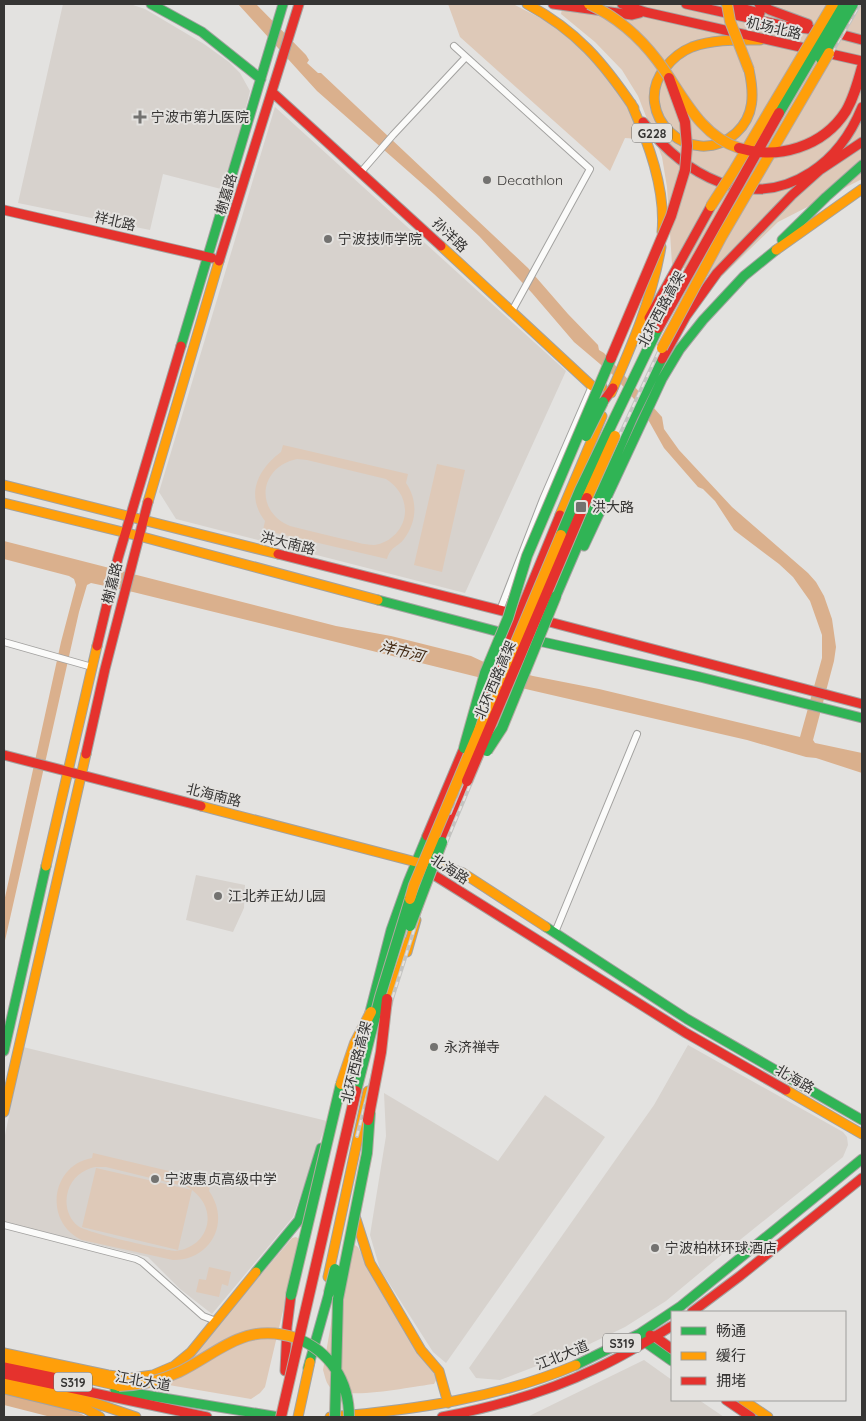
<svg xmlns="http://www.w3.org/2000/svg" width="866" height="1421" viewBox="0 0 866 1421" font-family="Quicksand,'Noto Sans SC',sans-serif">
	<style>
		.built { fill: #d7d2cd }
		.green { fill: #dec9b8; fill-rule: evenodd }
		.water { fill: #dab08d }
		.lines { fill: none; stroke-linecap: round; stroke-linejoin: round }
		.street-casing { stroke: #a3a2a0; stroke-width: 8 }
		.fast-casing { stroke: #a3a2a0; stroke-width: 11 }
		.slow-casing { stroke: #a3a2a0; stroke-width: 11 }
		.jam-casing { stroke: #a3a2a0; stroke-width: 11 }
		.street { stroke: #fbfbfa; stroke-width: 6 }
		.fast { stroke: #30b455; stroke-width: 9 }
		.slow { stroke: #ff9f0a; stroke-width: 9 }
		.jam { stroke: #e5322d; stroke-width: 9 }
		.rail-casing { stroke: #c3c3c1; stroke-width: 4 }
		.rail { stroke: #e4e2df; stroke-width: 2; stroke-dasharray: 5.5; stroke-linecap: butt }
		.fast-bridge-casing { stroke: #b3a9a1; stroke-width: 12; stroke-linecap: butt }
		.slow-bridge-casing { stroke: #b3a9a1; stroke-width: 12; stroke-linecap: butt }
		.jam-bridge-casing { stroke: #b3a9a1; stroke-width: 12; stroke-linecap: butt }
		.fast-bridge { stroke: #30b455; stroke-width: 10 }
		.slow-bridge { stroke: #ff9f0a; stroke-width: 10 }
		.jam-bridge { stroke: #e5322d; stroke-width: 10 }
		.poi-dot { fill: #737270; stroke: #e4e2df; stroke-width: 2 }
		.labels { text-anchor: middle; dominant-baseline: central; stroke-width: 4; stroke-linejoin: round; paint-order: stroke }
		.shield { fill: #e4e2df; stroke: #6a6967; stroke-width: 1 }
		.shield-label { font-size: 12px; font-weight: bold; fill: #363534 }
		.street-label { font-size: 14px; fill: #363534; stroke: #e4e2df }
		.poi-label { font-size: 14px; fill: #363534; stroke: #e4e2df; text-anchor: start }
		.water-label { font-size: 15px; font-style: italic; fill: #432a14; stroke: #e4e2df }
	</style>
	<rect width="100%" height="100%" fill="#e3e2e0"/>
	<path class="built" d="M63 4H130L145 9 204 44 229 62 240 73 250 91 237 143 221 189 163 174 150 230 18 203Z
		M275 107 566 371 465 593 176 519 159 492Z
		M196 875 245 885 244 908 233 932 186 920Z
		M688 1045 843 1132 847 1137 848 1145 843 1157 720 1256 666 1301 625 1327 573 1352 500 1380 476 1378 469 1368 654 1105Z
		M23 1047 327 1121 293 1217 212 1314 180 1289 148 1257 4 1222V1140Z
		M384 1093 498 1161 545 1095 605 1137 446 1363 433 1352 380 1269 370 1235 386 1136Z
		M644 1360 672 1380V1400H699L724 1417H527Z"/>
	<path class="green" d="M448 4H513L550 23 569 36 600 67 623 98 634 117 639 139 625 138 610 171 460 37Z
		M563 4H862V179L778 222 718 280 672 264 667 187 662 157 638 96 622 70 595 42 561 14Z
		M283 445 408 474 406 483C418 500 417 522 404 539 397 548 391 546 387 559L263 530 265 521C245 495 258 469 281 452ZM297 459 307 460 386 479C397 486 405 497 405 511 405 528 391 543 374 545 364 545 353 541 343 539 325 535 307 530 290 526 254 511 259 467 297 459Z
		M437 464 465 470 442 572 414 565Z
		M93 1153 211 1181 209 1191C231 1222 211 1260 173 1260L82 1240C43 1222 51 1165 92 1158ZM95 1167H106L187 1187 192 1190 96 1168 82 1227 178 1250 192 1190C220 1211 208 1248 175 1251 160 1249 87 1233 78 1226 68 1218 64 1204 68 1191 72 1178 82 1170 95 1167Z
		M296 1237 299 1239V1243L265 1387 260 1393 251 1399 157 1383 215 1329 292 1238Z
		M345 1243 353 1244 358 1247 374 1279 436 1372 438 1377 434 1384C414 1386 346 1401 331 1388 326 1384 325 1376 323 1370Z
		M209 1267 231 1272 228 1286 222 1284 219 1297 196 1292 199 1279 206 1280Z"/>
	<path class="water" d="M238 4H256L306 55 309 60 307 63 318 73H321L528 268 568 314 598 345 599 350 604 353 662 417 664 429 679 450 732 507 808 573 816 582 824 596 832 619 836 647 834 661 813 740 815 743 862 753V773L816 758 806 757 747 740 530 690 133 592 91 583 87 585 79 612 4 945V902L61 642 76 585 74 579 69 576 4 559V541L336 626 391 636 471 656 486 663 533 676 599 689 800 737 822 658V635L810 601 793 577 779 564 734 530 715 501 703 489 698 487 664 448 641 407 613 375 574 342 532 293 479 236 434 194 317 91Z
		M4 1393 70 1409 88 1417H51L4 1405Z"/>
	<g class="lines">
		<g class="street-casing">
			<path id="street" d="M454 46 590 169 512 311
				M361 172 393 135 466 57
				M500 610 543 499 592 386
				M4 642 92 667
				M556 930 637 734
				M4 1225 136 1259 142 1262 203 1316 216 1321"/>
		</g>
		<g class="fast-casing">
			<path id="fast" d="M151 4 202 32 261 79
				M782 240 826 197 862 165
				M181 346 283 4
				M584 546 662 379 680 349 703 320 744 276 776 250
				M556 596 633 417 662 359
				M378 600 507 634
				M534 640 700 677 862 718
				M546 927 687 1019 862 1120
				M4 1051 46 866
				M352 1082 391 930 408 882 427 836
				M256 1272 299 1220 321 1148
				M643 1338 645 1342 672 1361
				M576 1365 639 1334 681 1306 862 1159
				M308 1368 329 1293
				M115 1390 279 1417"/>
		</g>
		<g class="slow-casing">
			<path id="slow" d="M527 4C577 31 603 62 634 108
				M749 70C754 93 755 116 736 133 691 173 629 113 665 68 672 59 682 51 692 47 714 39 737 40 760 40
				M631 103C648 142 666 189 662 232
				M441 246 592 386 602 387
				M776 250 862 189
				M611 393C632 345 652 299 661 247
				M4 485 278 554
				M148 502 219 261
				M4 503 139 536 378 600
				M560 515 602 416
				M201 806 416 862 439 865 463 873 546 927
				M46 866 97 646
				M407 952 416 920
				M387 999 404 942
				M786 1090 862 1134
				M4 1112 86 754
				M355 1216 370 1263 421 1350 439 1371 448 1403
				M328 1277 368 1091
				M4 1353 108 1375 131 1378 153 1375 174 1366 191 1352 256 1272
				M4 1360 119 1386
				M4 1381 92 1402 136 1417
				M4 1389 86 1409 100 1417
				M743 1400 768 1417
				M298 1417 310 1362
				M330 1417C414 1410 498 1398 576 1365"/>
		</g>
		<g class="jam-casing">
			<path id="jam" d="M553 4 632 15 640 13
				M622 4 645 12 862 61
				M686 4 785 26 832 32 862 40
				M726 4 760 13
				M759 4 770 10 808 24
				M272 92 441 246
				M643 122C684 174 748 213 811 172 836 156 851 134 862 107
				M4 210 212 258
				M219 261 299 4
				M649 318 711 206
				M662 359 686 316 717 273 792 195 820 170 862 142
				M603 402 613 388
				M278 554 515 614
				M542 620 862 704
				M97 646 118 558 181 346
				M479 712 560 515
				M86 754 105 669 148 502
				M4 755 201 806
				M427 836 467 741
				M442 842 467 781
				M426 870 686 1033 786 1090
				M692 1312 740 1276 862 1178
				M650 1335 654 1336 672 1349
				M4 1367 57 1378
				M285 1371 287 1327 291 1295
				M4 1374 207 1417
				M726 1400 751 1417
				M442 1417C495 1407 547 1392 595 1369 622 1357 647 1341 672 1326"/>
		</g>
		<use href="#street" class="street"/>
		<use href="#fast" class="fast"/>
		<use href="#slow" class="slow"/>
		<use href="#jam" class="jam"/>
		<g class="rail-casing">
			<path id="rail" d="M450 813 577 505 653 345 797 90 848 4
				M349 1134 383 998 420 887
				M357 1136 392 999 428 886 585 509 660 349 860 4"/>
		</g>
		<use href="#rail" class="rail"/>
		<g class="fast-bridge-casing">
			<path id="fast-bridge" d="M821 59 853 4
				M779 113 843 4
				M586 436 603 402
				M561 535 580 490 658 328
				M464 748 485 673 508 618 527 556 611 358
				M487 751 502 728 556 596
				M410 926 442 842
				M356 1091 380 997 410 899
				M329 1293 335 1269
				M291 1295 341 1084
				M296 1338C330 1351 349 1381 349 1417
				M335 1417 338 1299 367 1153 370 1112"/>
		</g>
		<g class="slow-bridge-casing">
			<path id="slow-bridge" d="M589 4C617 17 638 35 657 60 681 91 698 135 739 148
				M727 4 730 21 749 70
				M711 206 733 172 833 4
				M662 348 722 236 829 53
				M587 498 615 436
				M410 899 414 885 561 535
				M341 1084 355 1043 371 1012
				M119 1386C140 1385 160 1381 179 1372 220 1352 245 1321 296 1338"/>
		</g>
		<g class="jam-bridge-casing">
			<path id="jam-bridge" d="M739 148C778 160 823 147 846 111 854 97 858 82 862 67
				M658 328 779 113
				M611 358 671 216 685 170 687 146 685 122 669 78
				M467 781 587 498
				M368 1120 381 1052 387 999
				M281 1417 356 1091"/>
		</g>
		<use href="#fast-bridge" class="fast-bridge"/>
		<use href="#slow-bridge" class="slow-bridge"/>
		<use href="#jam-bridge" class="jam-bridge"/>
	</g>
	<g class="poi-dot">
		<path d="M137.5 109.5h5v5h5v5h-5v5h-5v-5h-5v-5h5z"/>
		<circle cx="487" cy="180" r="5"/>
		<circle cx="328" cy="239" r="5"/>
		<rect x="575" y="501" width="12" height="12" rx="2.5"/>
		<circle cx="218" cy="896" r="5"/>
		<circle cx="434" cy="1047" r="5"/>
		<circle cx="155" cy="1179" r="5"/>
		<circle cx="655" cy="1248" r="5"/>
	</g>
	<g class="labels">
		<g class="shield">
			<rect x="632" y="123.5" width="40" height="19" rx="4"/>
			<rect x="603" y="1333.5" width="38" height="19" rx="4"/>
			<rect x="54" y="1372.5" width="38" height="19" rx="4"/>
		</g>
		<g class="shield-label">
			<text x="652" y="133">G228</text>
			<text x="622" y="1343">S319</text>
			<text x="73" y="1382">S319</text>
		</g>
		<g class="street-label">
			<text transform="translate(774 28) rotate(13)">机场北路</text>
			<text transform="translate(226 194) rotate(-73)">榭嘉路</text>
			<text transform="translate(115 221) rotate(13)">祥北路</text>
			<text transform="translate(450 235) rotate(43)">孙洋路</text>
			<text transform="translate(661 309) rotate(-62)">北环西路高架</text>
			<text transform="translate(288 543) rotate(14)">洪大南路</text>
			<text transform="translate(112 583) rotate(-76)">榭嘉路</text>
			<text transform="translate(495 680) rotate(-67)">北环西路高架</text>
			<text transform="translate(214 795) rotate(14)">北海南路</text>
			<text transform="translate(450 869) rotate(33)">北海路</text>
			<text transform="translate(356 1062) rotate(-76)">北环西路高架</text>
			<text transform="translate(795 1079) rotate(30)">北海路</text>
			<text transform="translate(562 1355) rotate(-22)">江北大道</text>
			<text transform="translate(143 1381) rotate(10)">江北大道</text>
		</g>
		<g class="poi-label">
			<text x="151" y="117">宁波市第九医院</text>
			<text x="497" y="180">Decathlon</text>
			<text x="338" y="239">宁波技师学院</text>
			<text x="592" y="507">洪大路</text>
			<text x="228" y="896">江北养正幼儿园</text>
			<text x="444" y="1047">永济禅寺</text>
			<text x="165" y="1179">宁波惠贞高级中学</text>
			<text x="665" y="1248">宁波柏林环球酒店</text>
		</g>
		<g class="water-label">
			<text transform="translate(402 651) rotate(14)">洋市河</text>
		</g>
	</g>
	<rect width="866" height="1421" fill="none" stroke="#363534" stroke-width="10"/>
	<rect x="671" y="1311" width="175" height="90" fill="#e4e2df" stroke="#9e9d9b"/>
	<rect x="681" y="1327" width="25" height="8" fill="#30b455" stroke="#9e9d9b"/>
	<text x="716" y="1336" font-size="15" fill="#363534">畅通</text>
	<rect x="681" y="1352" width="25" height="8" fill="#ff9f0a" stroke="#9e9d9b"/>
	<text x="716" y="1361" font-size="15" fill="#363534">缓行</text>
	<rect x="681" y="1377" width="25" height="8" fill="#e5322d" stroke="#9e9d9b"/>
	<text x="716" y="1386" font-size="15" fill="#363534">拥堵</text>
</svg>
